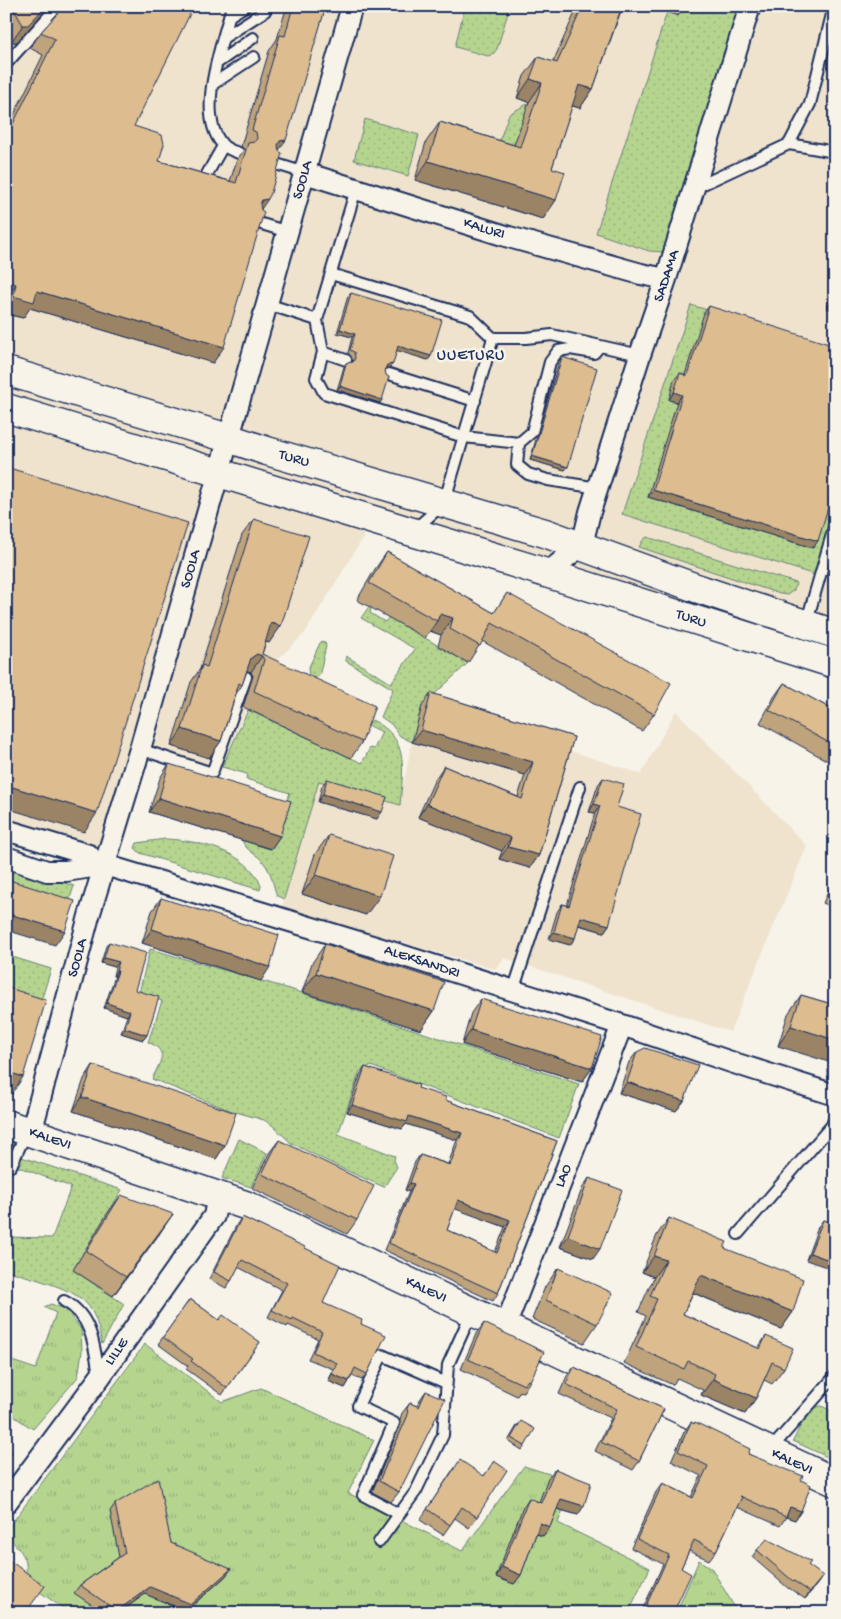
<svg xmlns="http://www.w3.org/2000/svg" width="841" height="1619" viewBox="0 0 841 1619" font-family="'Gochi Hand',sans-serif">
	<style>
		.built { fill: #efe3ce }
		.grass { fill: url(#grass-dots); stroke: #688276 }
		.park { fill: url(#park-tufts); stroke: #688276 }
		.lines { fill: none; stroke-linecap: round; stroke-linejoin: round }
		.lane-casing { stroke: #1b2f5e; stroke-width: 14 }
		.street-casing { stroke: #1b2f5e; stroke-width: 24 }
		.secondary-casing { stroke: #1b2f5e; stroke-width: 31 }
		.lane { stroke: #f7f3e8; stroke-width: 10 }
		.street { stroke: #f7f3e8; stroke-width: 20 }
		.secondary { stroke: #f7f3e8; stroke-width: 28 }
		.wall { fill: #bea37c; stroke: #1b2f5e; fill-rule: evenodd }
		.shaded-wall { fill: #9b8465; stroke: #1b2f5e }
		.building { fill: #ddbd90; stroke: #1b2f5e; fill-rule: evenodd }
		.labels { text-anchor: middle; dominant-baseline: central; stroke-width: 5; stroke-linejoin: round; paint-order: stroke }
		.street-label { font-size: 15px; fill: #1b2f5e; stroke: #f7f3e8 }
		.neighbourhood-label { font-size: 16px; letter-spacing: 1px; fill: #1b2f5e; stroke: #f7f3e8 }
	</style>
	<defs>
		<pattern id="grass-dots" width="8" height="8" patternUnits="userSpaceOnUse" patternTransform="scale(1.25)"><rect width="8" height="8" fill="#b5d58f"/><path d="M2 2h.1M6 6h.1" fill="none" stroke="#9bb77e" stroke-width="1.8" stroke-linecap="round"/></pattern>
		<pattern id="park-tufts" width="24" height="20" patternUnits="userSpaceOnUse" patternTransform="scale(1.25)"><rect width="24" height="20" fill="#b5d58f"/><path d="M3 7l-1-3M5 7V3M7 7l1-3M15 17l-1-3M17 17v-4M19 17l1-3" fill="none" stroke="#9bb77e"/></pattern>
	</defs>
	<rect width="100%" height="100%" fill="#f7f3e8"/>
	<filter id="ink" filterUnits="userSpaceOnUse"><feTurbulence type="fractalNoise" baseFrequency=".02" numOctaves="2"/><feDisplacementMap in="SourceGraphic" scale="10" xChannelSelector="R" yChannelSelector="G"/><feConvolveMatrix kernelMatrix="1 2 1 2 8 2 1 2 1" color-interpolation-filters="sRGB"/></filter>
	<g filter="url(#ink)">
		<path class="built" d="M6 6H835V676L381 536 366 533 305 633 259 677 221 771 145 749 110 861 6 830Z
			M422 706 565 749 641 774 676 711 807 846 730 1032 504 958 495 969 282 908 318 780 399 805 412 742Z"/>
		<path class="grass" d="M465 6H510L497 49 493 54 488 56 455 47Z
			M680 6H742L663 252 649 251 596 233 667 12Z
			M529 103 504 176 491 164 509 114Z
			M365 119 419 135 408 176 354 160Z
			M691 305 835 349V510L815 575 622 514Z
			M647 537 796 583 794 590 787 595 780 594 639 547 643 540Z
			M368 608 371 609 370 613 385 622 389 617 468 663 422 706 412 742 400 736 391 724 381 717 393 689 346 661V656L391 683 415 649 361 618Z
			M322 641 325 643 326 646 320 672 319 676 314 678 309 675 308 669 320 643Z
			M248 710 362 763 370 748 374 749 382 732 368 725 372 720C410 738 403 769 400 805L319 781 284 899 277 896C272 883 273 875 264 863 258 854 245 851 242 840L281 815 290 793 246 779 247 774 222 767Z
			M165 839C197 840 250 852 261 886L260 890 140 853 135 848 137 843Z
			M6 865 74 886 65 914 6 896Z
			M150 949 290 989 579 1084 559 1138 371 1066 360 1071 338 1134 395 1156 394 1160 397 1167 384 1187 343 1169 291 1143 272 1125 264 1120 229 1110 152 1079C160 1061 170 1052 148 1042L162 1001 139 993Z
			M6 955 51 969 41 1001 6 990Z
			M239 1139 267 1153 251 1187 222 1178Z
			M6 1152 122 1190 73 1270 124 1304 102 1344C99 1329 96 1313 85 1302 70 1287 27 1277 6 1270V1237L52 1238 71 1187 6 1162Z
			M821 1406 828 1409 835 1414 834 1460 793 1441 810 1407Z"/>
		<path class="park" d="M51 1304 65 1309 81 1329 82 1351 78 1377 33 1429 6 1411V1359L36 1369 56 1313 44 1307Z
			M145 1344 222 1402 261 1388 374 1440 348 1493 462 1551 524 1466 565 1479 567 1499 558 1523 650 1568 628 1613H70L24 1581C31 1558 21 1551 6 1535V1531Z
			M699 1560 712 1569 738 1613H676Z"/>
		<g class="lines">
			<g class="lane-casing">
				<path id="lane" d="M232 6C223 42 195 113 222 144 226 149 233 151 239 153
					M229 16 245 6
					M223 38 265 11
					M217 63 253 38
					M6 64 57 7 69 9
					M213 84 254 57
					M789 144 810 104 834 6
					M273 163 305 173
					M198 182 202 183 223 146
					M695 188 789 144 835 152
					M356 189 317 320 323 352 316 378 324 393 464 437 519 443
					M255 222 288 232
					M331 274 470 316 493 338 444 503 414 530
					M267 304 317 320
					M493 338H526L552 335 640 355
					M323 352 346 360
					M389 374 475 401
					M598 488 548 480 528 474 517 465 519 443 532 432 550 362 558 351 570 349 594 353 600 346
					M806 624 835 524
					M140 749 212 773 246 677
					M513 991 580 787
					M11 1166 26 1133
					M738 1234 832 1125 835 1117
					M64 1301C92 1315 95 1348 99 1376
					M770 1450 835 1376
					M399 1514 363 1495 394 1423 358 1406 382 1355 446 1383
					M379 1542 416 1491 443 1435 448 1365 471 1314"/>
			</g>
			<g class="street-casing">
				<path id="street" d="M305 173 509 237 641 274 666 279
					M547 573 582 545 590 512 640 355 666 279 750 6
					M6 830 89 855
					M6 857 47 871H66L105 865 382 949 622 1025 734 1063 835 1095
					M31 1133 89 916 140 749 352 6
					M505 1327 622 1025
					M6 1503 100 1377 214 1216 218 1196"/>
			</g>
			<g class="secondary-casing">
				<path id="secondary" d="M6 371 228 438 267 451 545 533 699 589 835 634
					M6 408 527 567 835 664
					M6 1124 245 1205 835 1482"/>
			</g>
			<use href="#lane" class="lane"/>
			<use href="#street" class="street"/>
			<use href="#secondary" class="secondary"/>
		</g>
		<path class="wall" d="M6 6H49L17 42H11L6 33Z
			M64 6 134 126 159 161 230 181 237 160 244 149 241 146 269 51 277 39 287 6H326L279 150 213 363 30 308 23 318 6 314V131L43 55 30 48 41 32Z
			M578 6H630L627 10 622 8 593 89 580 108 572 106 552 168 556 200 543 219 415 180 426 142 440 122 514 145 529 102 517 98 524 76 538 57 553 62Z
			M835 225V311L827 308 833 283Z
			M351 293 431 356 428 360 397 350 390 367 385 369 380 403 337 390 344 367 346 363 353 362 351 356 348 353 352 337 337 333 348 296Z
			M709 306 813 548 648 497 677 402 669 400 674 380 680 373 685 375 704 313Z
			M562 357 565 470 530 460 559 361Z
			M254 519 269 643 266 642 262 654 362 742 351 758 243 707 253 676 251 672 247 671 242 685 236 694 221 741 209 758 171 746 191 682 200 669 242 535Z
			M387 552 494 613 507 593 654 714 642 731 482 641 468 663 438 646 441 635 430 631 425 638 357 600 375 569Z
			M784 683 835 711V765L760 723 774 697Z
			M431 693 574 737 539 855 530 868 499 859 502 851 418 817 435 779 444 766 518 797 525 775 412 742 422 706Z
			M169 764 280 836 271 849 149 812 160 778Z
			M603 778 617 807 609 925 604 932 578 925 575 938 570 945 549 939 557 912 562 904 567 905 595 813 589 812 598 785Z
			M327 779 377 819 318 802 322 786Z
			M329 835 366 915 302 894 315 854Z
			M835 876V908L823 903Z
			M161 898 261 981 142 943 152 911Z
			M109 942 135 990 147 1035 143 1040 121 1033 127 1016 104 1008 115 976H113L115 967 101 963 106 946Z
			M325 944 434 1011 421 1030 302 992 312 963Z
			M801 995 835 1005 778 1046 788 1014Z
			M481 999 592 1068 582 1082 462 1044 471 1013Z
			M637 1052 684 1101 676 1111 619 1093 629 1062Z
			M93 1065 225 1145 216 1159 73 1111 84 1079Z
			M365 1067 445 1100 557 1141 498 1293 493 1301 384 1250 409 1192 405 1190 415 1162 420 1155 448 1164 457 1140 406 1124 402 1129 347 1112 360 1075ZM455 1208 505 1227 495 1252 447 1230Z
			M279 1140 357 1220 347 1234 252 1188 269 1153Z
			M589 1178 593 1259 560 1247 582 1189Z
			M121 1195 160 1233 113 1296 73 1270 107 1214Z
			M242 1217 305 1248 323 1303 361 1324 367 1374 362 1380 352 1376 349 1381 345 1388 328 1381 333 1369 308 1359 318 1339 288 1325 287 1327 268 1317 282 1290 238 1267 231 1281 226 1288 209 1279 237 1224Z
			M669 1218 724 1248 793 1312 781 1329 693 1293 683 1314 758 1348 766 1336 784 1368 772 1384 764 1380 756 1398 745 1414 701 1395 703 1390 677 1378 673 1385 624 1363 646 1316 638 1312 654 1277 642 1272 657 1235Z
			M823 1220 835 1224 806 1260 818 1227Z
			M558 1268 597 1324 584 1343 532 1319 545 1287Z
			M190 1299 219 1320 260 1342 222 1395 186 1369 188 1366 158 1344Z
			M484 1323 530 1381 523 1392 520 1391 517 1396 461 1369 476 1334Z
			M574 1367 664 1409 639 1461 633 1470 595 1451 611 1418 559 1394 567 1376Z
			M426 1391 399 1492 391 1502 372 1492 400 1426V1419L402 1413 410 1403 417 1406 419 1401Z
			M691 1422 748 1454 801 1480V1511L795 1520 786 1517 780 1526 737 1507 716 1551 709 1560 689 1551 681 1568 673 1613H641L663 1564 631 1548 656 1492 663 1483 691 1497 701 1476 671 1461 684 1432Z
			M518 1424 525 1446 522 1450 508 1441Z
			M494 1461 477 1517 469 1528 455 1518 443 1535 420 1520 452 1471 484 1476Z
			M555 1469 578 1515 557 1509 550 1527 543 1536 536 1534 521 1575 514 1584 496 1577 523 1507 529 1498 539 1502 548 1478Z
			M115 1504 171 1543 226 1576 186 1611 145 1594 119 1613H104L74 1593 80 1585 119 1557 110 1511Z
			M835 1531V1551L827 1548Z
			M757 1550 818 1583 805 1599 789 1588V1589L752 1557Z"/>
		<path class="shaded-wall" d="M46 6H49L17 42H11L23 25Z
			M618 6H630L627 10Z
			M648 6H685L678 16Z
			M530 79 542 83 529 102 517 98Z
			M579 85 593 89 580 108 566 104Z
			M286 140 275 156 269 158 280 141Z
			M428 161 556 200 543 219 415 180Z
			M268 199 257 215 251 217 262 200Z
			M6 281 16 284 6 299Z
			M37 291 224 347 213 363 30 308 23 318 6 314V305L13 296Z
			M835 297V311L827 308Z
			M340 329 355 334 352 337 337 333Z
			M398 346 431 356 428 360 395 350Z
			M393 364 390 367 385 369 387 365Z
			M340 386 382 400 380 403 337 390Z
			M674 392 682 395 677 402 669 400Z
			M532 456 568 467 565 470 530 460Z
			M653 490 818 541 813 548 648 497Z
			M440 614 453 618 441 635 430 631 437 621Z
			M271 623 281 626 269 643 260 640Z
			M257 654 262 656 251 672 245 670 251 658Z
			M182 729 221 741 209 758 171 746Z
			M421 730 533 762 525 775 412 742Z
			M6 785 97 813 84 832 6 808Z
			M323 794 382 812 377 819 318 802Z
			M159 798 280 836 271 849 149 812Z
			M427 804 511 838 502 851 418 817Z
			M594 804 600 806 595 813 589 812Z
			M508 847 539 855 530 868 499 859Z
			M316 875 380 896 366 915 302 894Z
			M6 913 65 931 55 945 6 930Z
			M581 917 609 925 604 932 576 924Z
			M152 929 270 967 261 981 142 943Z
			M554 932 575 938 570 945 549 939Z
			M104 958 119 962 115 967 101 963Z
			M116 971H118L115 976H113Z
			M316 973 434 1011 421 1030 302 992Z
			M107 1003 130 1011 127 1016 104 1008Z
			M791 1026 835 1040V1064L778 1046Z
			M125 1028 147 1035 143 1040 121 1033Z
			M471 1030 592 1068 582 1082 462 1044Z
			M6 1071 23 1077 11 1095 6 1093Z
			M627 1082 684 1101 676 1111 619 1093Z
			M82 1097 225 1145 216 1159 73 1111Z
			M352 1105 409 1116 462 1133 457 1140 406 1124 402 1129 347 1112Z
			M410 1183 414 1184 409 1192 405 1190Z
			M458 1200 510 1220 505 1227 453 1208Z
			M173 1214 160 1233 113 1296 126 1277Z
			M568 1236 600 1249 593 1259 560 1247Z
			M810 1253 835 1262V1270L806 1260Z
			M654 1256 666 1260 654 1277 642 1272Z
			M701 1275 793 1312 781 1329 689 1291Z
			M332 1374 349 1381 345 1388 328 1381Z
			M713 1379 756 1398 745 1414 701 1395Z
			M561 1499 584 1506 578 1515 554 1508Z
			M790 1507 801 1511 795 1520 786 1517Z
			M540 1523 550 1527 543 1536 534 1533Z
			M502 1567 521 1575 514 1584 496 1577Z
			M231 1569 226 1576 186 1611 145 1594 119 1613H115L117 1611 150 1587Z
			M823 1576 818 1583 805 1599 810 1592Z"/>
		<path class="building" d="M12 6H46L28 25H23Z
			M64 6H194L134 126 162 135 164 144 159 161 236 183 248 143 255 142 257 138 256 132 252 130 280 35 285 36 293 6H326L286 140 280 141 278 145 279 151 282 153 271 193 268 199 262 200 260 204 261 210 264 212 224 347 37 291 34 302 13 296 16 284 6 281V139L11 128 55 39 41 32Z
			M583 6H622L593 89 579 85 552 168 565 172 556 200 428 161 440 122 520 147 542 83 530 79 538 57 557 63Z
			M351 293 442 320 431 356 398 346 393 364 387 365 385 369 386 375 389 377 382 400 340 386 346 363 353 362 355 358 354 352 350 350 355 334 340 329Z
			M709 306 835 346V484L818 541 653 490 682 395 674 392 680 373 687 376Z
			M562 357 597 368 568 467 532 456Z
			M6 467 188 523 97 813 6 785Z
			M254 519 309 536 281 626 271 623 262 654 375 706 362 742 254 691 264 660 262 656 257 654 251 658 242 685 239 683 221 741 182 729 202 665 207 667Z
			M387 552 494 613 507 593 671 683 654 714 492 623 480 646 450 629 453 618 440 614 437 621 369 583Z
			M784 683 835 711V746L769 710Z
			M431 693 574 737 539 855 508 847 511 838 427 804 444 766 522 799 533 762 421 730Z
			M169 764 291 801 280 836 159 798Z
			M603 778 624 784 617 807 641 814 609 925 581 917 575 938 554 932 562 904 569 906 600 806 594 804Z
			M327 779 387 797 382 812 323 794Z
			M329 835 393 856 380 896 316 875Z
			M6 879 75 901 65 931 6 913Z
			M161 898 279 935 270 967 152 929Z
			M109 942 146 953 135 990 159 997 147 1035 125 1028 130 1011 107 1003 118 971H116L119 962 104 958Z
			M325 944 444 982 434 1011 316 973Z
			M6 987 46 1000 23 1077 6 1071Z
			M801 995 835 1005V1040L791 1026Z
			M481 999 602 1037 592 1068 471 1030Z
			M645 1048 698 1065 684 1101 627 1082 637 1052Z
			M93 1065 236 1113 225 1145 82 1097Z
			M365 1067 419 1085 418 1088 446 1097 445 1100 557 1141 498 1293 389 1243 414 1184 410 1183 420 1155 450 1165 462 1133 409 1116 407 1122 352 1105ZM458 1200 510 1220 497 1253 447 1230Z
			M279 1140 374 1186 357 1220 262 1174Z
			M589 1178 622 1190 600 1249 568 1236Z
			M121 1195 173 1214 126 1277 86 1251Z
			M242 1217 305 1247V1248L340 1265 323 1303 362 1320 361 1324 386 1335 367 1374 355 1368 349 1381 332 1374 337 1363 313 1352 322 1332 293 1318 292 1320 272 1310 287 1283 242 1260 231 1281 214 1272Z
			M669 1218 727 1242 724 1248 803 1279 793 1312 701 1275 683 1314 760 1349 766 1336 793 1348 784 1368 772 1362 756 1398 713 1379 715 1374 688 1361 684 1369 636 1347 657 1299 650 1296 666 1260 654 1256Z
			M823 1220 835 1224V1262L810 1253Z
			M558 1268 613 1293 597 1324 546 1300Z
			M190 1299 219 1320 223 1315 260 1342 227 1388 191 1361 193 1359 163 1337Z
			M484 1323 544 1352 530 1381 528 1380 524 1385 468 1359Z
			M574 1367 664 1409 639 1461 601 1442 617 1409 566 1384Z
			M426 1391 445 1399 399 1492 379 1481 408 1415 407 1408 410 1403 419 1407Z
			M521 1421 535 1429 525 1446 511 1438Z
			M691 1422 694 1424 695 1422 750 1449 748 1454 803 1476 801 1480 811 1485 801 1511 790 1507 786 1517 740 1496 742 1497 716 1551 694 1540 681 1568 691 1574 673 1613H653L645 1608 669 1555 637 1539 663 1483 693 1498 708 1466 678 1451Z
			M6 1447 12 1452 6 1460Z
			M460 1460 484 1476 494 1461 507 1470 477 1517 462 1507 450 1525 427 1509Z
			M555 1469 591 1483 584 1506 561 1499 550 1527 540 1523 521 1575 502 1567 529 1498 541 1503Z
			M158 1478 171 1543 231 1569 191 1604 150 1587 117 1611 80 1585 125 1553 115 1504Z
			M767 1539 811 1562 808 1565 823 1576 810 1592 794 1581V1582L757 1550Z
			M6 1558 45 1586 25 1613H6Z"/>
	</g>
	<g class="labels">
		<g class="street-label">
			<text transform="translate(303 180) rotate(-74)">SOOLA</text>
			<text transform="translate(484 229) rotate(17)">KALURI</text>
			<text transform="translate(667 276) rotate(-72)">SADAMA</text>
			<text transform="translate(294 459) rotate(16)">TURU</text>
			<text transform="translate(191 569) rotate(-74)">SOOLA</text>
			<text transform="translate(691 619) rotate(18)">TURU</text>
			<text transform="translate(78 958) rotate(-75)">SOOLA</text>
			<text transform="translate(422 962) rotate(18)">ALEKSANDRI</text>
			<text transform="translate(50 1139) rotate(19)">KALEVI</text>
			<text transform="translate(564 1176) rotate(-69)">LAO</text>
			<text transform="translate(426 1290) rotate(25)">KALEVI</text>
			<text transform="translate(117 1352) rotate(-55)">LILLE</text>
			<text transform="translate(792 1462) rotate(25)">KALEVI</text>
		</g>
		<g class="neighbourhood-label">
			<text x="471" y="356">UUETURU</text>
		</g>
	</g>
	<rect width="841" height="1619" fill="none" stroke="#f7f3e8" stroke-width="25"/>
	<rect x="12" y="12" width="816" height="1594" fill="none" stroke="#1b2f5e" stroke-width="2" filter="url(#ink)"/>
</svg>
